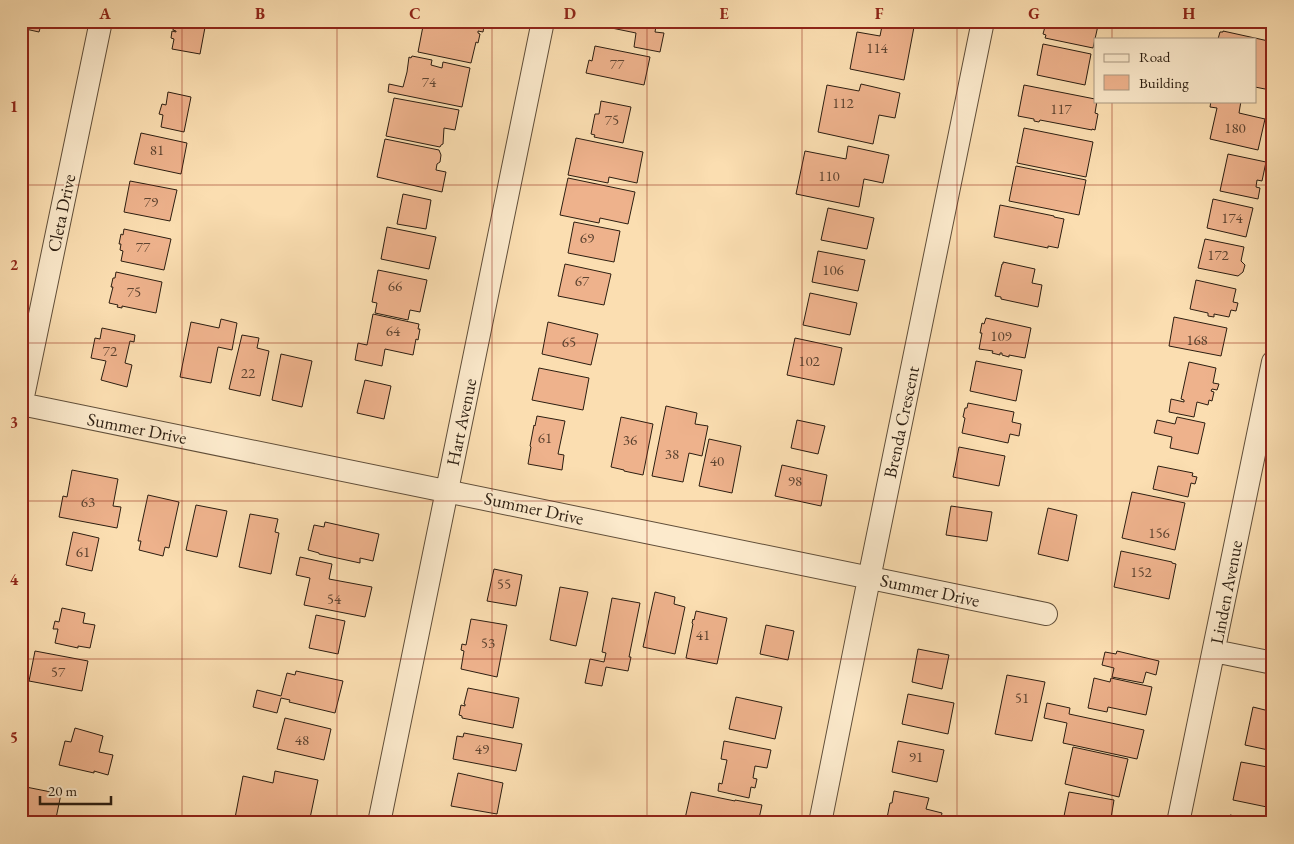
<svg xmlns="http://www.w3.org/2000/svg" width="1294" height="844" viewBox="0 0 1294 844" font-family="'EB Garamond',serif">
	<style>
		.building { fill: #eeb28c; stroke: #2c1e11 }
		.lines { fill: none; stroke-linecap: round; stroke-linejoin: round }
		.street-casing { stroke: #604e39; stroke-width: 24 }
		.street { stroke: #fceacc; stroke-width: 22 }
		.grid { fill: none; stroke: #8f2418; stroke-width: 1; stroke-opacity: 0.55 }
		.labels { text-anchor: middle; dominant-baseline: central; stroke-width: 4; stroke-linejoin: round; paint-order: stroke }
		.number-label { font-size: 15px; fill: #5c4330 }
		.street-label { font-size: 18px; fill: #2c1e11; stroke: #fceacc }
		.neatline { fill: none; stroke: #8f2418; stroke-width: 2 }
		.grid-label { font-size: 16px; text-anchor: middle; font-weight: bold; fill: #8f2418 }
	</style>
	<rect width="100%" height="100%" fill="#fbdeb1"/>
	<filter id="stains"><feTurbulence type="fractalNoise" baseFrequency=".004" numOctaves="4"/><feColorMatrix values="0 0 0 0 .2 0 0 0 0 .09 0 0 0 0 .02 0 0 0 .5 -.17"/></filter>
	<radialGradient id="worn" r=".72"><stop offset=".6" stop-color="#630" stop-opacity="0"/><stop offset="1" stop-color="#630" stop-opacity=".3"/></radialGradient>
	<path class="building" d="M21 21H46L45 26 41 25 39 32 21 28Z
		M174 21 206 22 200 54 172 49 174 39 171 38 172 31 176 32V31L173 30Z
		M424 21H432L456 26 457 21H485L483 32 478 31V33L480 34 478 43 476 42 471 63 418 52Z
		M597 21H657L655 32 664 33 660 52 634 47 636 33 597 25Z
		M883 21 914 27 904 80 850 69 857 32 880 36Z
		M1049 21H1099L1093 48 1045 38 1046 35 1043 34 1046 23H1048Z
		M1223 31 1273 42V78L1270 90 1255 87V39H1218L1220 32H1223Z
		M1043 44 1091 54 1085 85 1037 75Z
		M595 46 650 57 644 85 586 73 589 60 592 61Z
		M412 56 432 60 431 65 442 68 443 62 470 68 462 107 388 92 389 84 403 87 407 72 409 57 411 58Z
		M861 84 900 93 895 118 879 115 873 144 818 132 827 85 859 91Z
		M1024 85 1095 99V101H1097L1095 113 1098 114 1095 130 1092 129V130L1040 120 1039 122 1034 121V119L1018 116Z
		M168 92 191 97 184 132 161 127 163 115 159 114 162 104 166 105Z
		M394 98 459 110 455 130 444 128 443 144 441 145 440 147 386 136Z
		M601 101 631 107 623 143 594 137 595 135 591 134 595 114H599Z
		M1211 101H1241L1239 113 1265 119 1258 150 1210 139 1217 108 1210 107Z
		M1024 128 1093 142 1086 177 1017 163Z
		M141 133 187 143 181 174 134 164Z
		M576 138 643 152 637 183 609 177 608 183 568 175Z
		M385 139 439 150 441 155 440 162 437 164 436 170 446 172 442 192 377 177Z
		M848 146 889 155 883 183 864 179 859 207 796 194 805 151 846 159Z
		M1228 154 1266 162 1262 181 1257 180 1256 187 1260 188 1258 199 1220 191Z
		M1016 166 1086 180 1079 215 1009 201Z
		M568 178 635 192 628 224 600 218 599 223 560 215Z
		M130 181 177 190 170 221 124 212Z
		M403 194 431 200 426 229 397 224Z
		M1213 199 1253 208 1246 237 1207 228Z
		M1000 205 1054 216V217L1064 219 1058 248 1048 246V248L994 237Z
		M828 208 874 218 867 249 821 240Z
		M574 222 620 231 614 262 568 253Z
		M387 227 436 237 429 269 381 259Z
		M124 229 171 239 164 270 121 261 123 251 120 250 121 244H119L121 234 123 235Z
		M1205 239 1244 247 1241 261 1245 265 1243 272 1238 276 1198 268Z
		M818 251 865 260 858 291 812 282Z
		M1003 262 1035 269 1032 283 1042 285 1038 307 1001 299V297L995 296 1002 264H1003Z
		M565 264 611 274 604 305 558 296Z
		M378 270 427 280 420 312 410 310 408 320 375 313 377 303 372 302Z
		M116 272 162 282 156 313 122 306V308L117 307 118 305 109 303 113 287H111L113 278H115Z
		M1196 280 1236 289 1233 302 1238 303 1236 311 1231 310 1229 317 1214 314V317L1208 316V313L1190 309Z
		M810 293 857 303 850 335 803 325Z
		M373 314 419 324 418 329H420L418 340 416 339 413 355 385 349 382 366 355 360 358 343 367 345Z
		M1174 317 1227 328 1221 356 1169 346Z
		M986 318 1031 328 1025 358 1009 355V357L1002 355V353H1000V355L992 353 993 351 979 349 982 333H980L982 323 984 324Z
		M221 319 237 323 232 350 218 347 211 383 180 377 191 322 219 328Z
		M548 322 598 334 591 365 542 354Z
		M102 328 135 335 134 342 130 341 125 363 132 365 127 387 101 380 106 361 91 358 95 338 100 339Z
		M242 335 259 338 257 348 269 351 260 396 229 389Z
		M795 338 842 348 834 385 787 375Z
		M281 354 312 361 302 407 272 400Z
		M976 361 1022 370 1016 401 970 391Z
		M1189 362 1216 368 1213 383 1219 384 1217 390 1212 389 1211 391 1214 392 1212 401 1209 400 1208 405 1197 402 1194 417 1169 412 1171 399 1184 402V400L1181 399Z
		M539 368 589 378 583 410 532 400Z
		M365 380 391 386 384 419 357 413Z
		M968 403 1014 412 1012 422 1021 424 1019 436 1010 434 1008 443 962 433 965 418 963 417 965 408H967Z
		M666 406 697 413 695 424 708 426 702 456 689 453 683 482 652 476Z
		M537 416 565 421 558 454 564 455 562 470 528 464 531 447 530 446 534 425 535 426Z
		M621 417 653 424 643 475 624 471V470L611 467Z
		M1177 417 1205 423 1198 454 1170 448 1172 437 1154 433 1157 420 1175 424Z
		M797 420 825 426 818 454 791 448Z
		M709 439 741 446 732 493 699 486Z
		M959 447 1005 456 999 486 953 477Z
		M782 465 827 475 821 506 775 496Z
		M1158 466 1193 473 1192 476 1197 477 1195 484 1191 483 1188 497 1153 489Z
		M72 470 118 479 113 506 121 507 117 528 59 517 63 496 67 497Z
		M1132 492 1185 503 1175 550 1122 538Z
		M148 495 179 502 169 548 165 547 163 556 139 550 141 541H138Z
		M196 505 227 511 217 557 186 550Z
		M951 506 992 512 987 541 946 535Z
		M1048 508 1077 515 1068 561 1038 554Z
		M250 514 278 519 275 532 279 533 271 574 239 567Z
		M325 522 379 534 373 561 360 558V563L319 554V553L308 550 314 525 324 527Z
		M73 532 99 538 92 571 66 565Z
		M1121 551 1172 562V563L1176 564 1169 599 1114 587Z
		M300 557 332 564 329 579 372 587 365 617 304 605 310 578 296 575Z
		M494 569 522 575 516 606 487 601Z
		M560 587 588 592 576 646 550 640Z
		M655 592 675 597 674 604 685 607 675 654 643 647Z
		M612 598 640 603 629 657H631L628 671 606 667 602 686 585 683 590 659 604 662 606 653 602 652Z
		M62 608 85 613 83 623 95 625 90 648 78 646V648L55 643 58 629H53L55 621 59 622Z
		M1273 608V628L1269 627Z
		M696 611 727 618 717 664 686 658 693 624 692 623 693 619 694 620Z
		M316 615 345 621 338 654 309 648Z
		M471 619 507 625 497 677 461 669 464 651 461 650 462 644 466 645Z
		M766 625 794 631 788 660 760 654Z
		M918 649 949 655 942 689 912 682Z
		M35 651 88 661 82 691 29 681Z
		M1117 651 1159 661 1156 675 1146 672 1143 683 1112 677 1114 668 1102 665 1105 652 1116 654Z
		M296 671 343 681 335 713 289 702 290 700 281 698 277 713 253 707 257 690 281 696 287 673 295 675Z
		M1007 675 1045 682 1032 741 995 734Z
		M1094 678 1110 682 1111 678 1152 687 1146 715 1108 707 1107 712 1088 708Z
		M468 688 519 698 513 728 462 718V716L459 715 461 705 465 706V704H464Z
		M908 694 954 703 948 734 902 724Z
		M736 697 782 707 775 739 729 729Z
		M1047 703 1070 708 1069 714 1144 730 1137 759 1063 743 1067 723 1044 718Z
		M1253 707 1273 712V751L1245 745Z
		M285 718 331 729 324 760 277 749Z
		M75 728 103 736 99 752 113 755 108 775 94 771V773L59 765 65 741 71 742Z
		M464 733 522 744 516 771 453 759 457 736 463 737Z
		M724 741 771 750 767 768 755 766 753 778 757 779 755 788 751 787 749 798 718 791 719 783 722 784 727 760 721 759Z
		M898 741 944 750 937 782 892 772Z
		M1073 747 1128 759 1119 797 1065 784Z
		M1241 762 1273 768V778L1267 807 1233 800Z
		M275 771 318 780 309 823H260L235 818 243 776 273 783Z
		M458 773 503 783 497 814 451 806Z
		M21 786 61 794 55 823H47L21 817Z
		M894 791 929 798 926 809 942 813 940 823H886L890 803H892Z
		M691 792 735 801V800L762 805 758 823H684Z
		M1069 792 1114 800 1111 818 1112 819 1111 823H1072L1063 821Z
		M1230 815 1264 822 1228 823Z"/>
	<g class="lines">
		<g class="street-casing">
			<path id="street" d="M21 404 1046 614
				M21 406 101 21
				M1214 651 1273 663
				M379 823 543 21
				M820 823 861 618 983 21
				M1178 823 1273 362"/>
		</g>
		<use href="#street" class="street"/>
	</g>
	<path class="grid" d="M182 21V823M337 21V823M492 21V823M647 21V823M802 21V823M957 21V823M1112 21V39M1112 101V823M21 185H1273M21 343H1273M21 501H1273M21 659H1273"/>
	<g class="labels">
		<g class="number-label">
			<text x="877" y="47">114</text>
			<text x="617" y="63">77</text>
			<text x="429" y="81">74</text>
			<text x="843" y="102">112</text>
			<text x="1061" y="108">117</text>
			<text x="612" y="119">75</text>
			<text x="1235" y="127">180</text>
			<text x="157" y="149">81</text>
			<text x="829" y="175">110</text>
			<text x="151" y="201">79</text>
			<text x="1232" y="217">174</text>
			<text x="587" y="237">69</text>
			<text x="143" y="246">77</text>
			<text x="1218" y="254">172</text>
			<text x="833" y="269">106</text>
			<text x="582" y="280">67</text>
			<text x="395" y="285">66</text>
			<text x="134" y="291">75</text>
			<text x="393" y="330">64</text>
			<text x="1001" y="335">109</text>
			<text x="1197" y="339">168</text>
			<text x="569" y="341">65</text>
			<text x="110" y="350">72</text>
			<text x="809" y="360">102</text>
			<text x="248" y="372">22</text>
			<text x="545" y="437">61</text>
			<text x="630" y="439">36</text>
			<text x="672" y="453">38</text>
			<text x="717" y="460">40</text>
			<text x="795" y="480">98</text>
			<text x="88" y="501">63</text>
			<text x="1159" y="532">156</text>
			<text x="83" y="551">61</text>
			<text x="1141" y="571">152</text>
			<text x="504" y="583">55</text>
			<text x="334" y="598">54</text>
			<text x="703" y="634">41</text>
			<text x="488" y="642">53</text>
			<text x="58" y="671">57</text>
			<text x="1022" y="697">51</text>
			<text x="302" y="739">48</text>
			<text x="482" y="748">49</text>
			<text x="916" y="756">91</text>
		</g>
		<g class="street-label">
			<text transform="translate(61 213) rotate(-78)">Cleta Drive</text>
			<text transform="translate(461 422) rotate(-78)">Hart Avenue</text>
			<text transform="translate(901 422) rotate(-78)">Brenda Crescent</text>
			<text transform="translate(137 428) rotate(11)">Summer Drive</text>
			<text transform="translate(534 508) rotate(12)">Summer Drive</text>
			<text transform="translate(930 590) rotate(12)">Summer Drive</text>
			<text transform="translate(1226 592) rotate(-79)">Linden Avenue</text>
		</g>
	</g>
	<rect width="1294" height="844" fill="none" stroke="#fbdeb1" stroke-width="55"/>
	<rect x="1094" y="38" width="162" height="65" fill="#fceacc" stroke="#a99881"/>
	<rect x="1104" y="54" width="25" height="8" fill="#fceacc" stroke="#a99881"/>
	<text x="1139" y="62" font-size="15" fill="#2c1e11">Road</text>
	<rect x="1104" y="75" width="25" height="15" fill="#eeb28c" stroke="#a99881"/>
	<text x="1139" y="88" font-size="15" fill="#2c1e11">Building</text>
	<path d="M40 796v8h71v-8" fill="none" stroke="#2c1e11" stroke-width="2.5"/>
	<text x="48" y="796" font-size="15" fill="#2c1e11" stroke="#fceacc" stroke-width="4" paint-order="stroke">20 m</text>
	<rect x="28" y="28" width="1238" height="788" class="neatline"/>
	<g class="grid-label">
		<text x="105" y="19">A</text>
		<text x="260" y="19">B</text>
		<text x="415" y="19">C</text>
		<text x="570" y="19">D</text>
		<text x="724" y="19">E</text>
		<text x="879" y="19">F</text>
		<text x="1034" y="19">G</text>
		<text x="1189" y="19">H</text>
		<text x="14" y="112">1</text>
		<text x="14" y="270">2</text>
		<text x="14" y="428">3</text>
		<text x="14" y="585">4</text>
		<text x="14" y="743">5</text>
	</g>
	<rect width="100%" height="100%" filter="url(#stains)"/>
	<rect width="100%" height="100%" fill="url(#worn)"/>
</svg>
